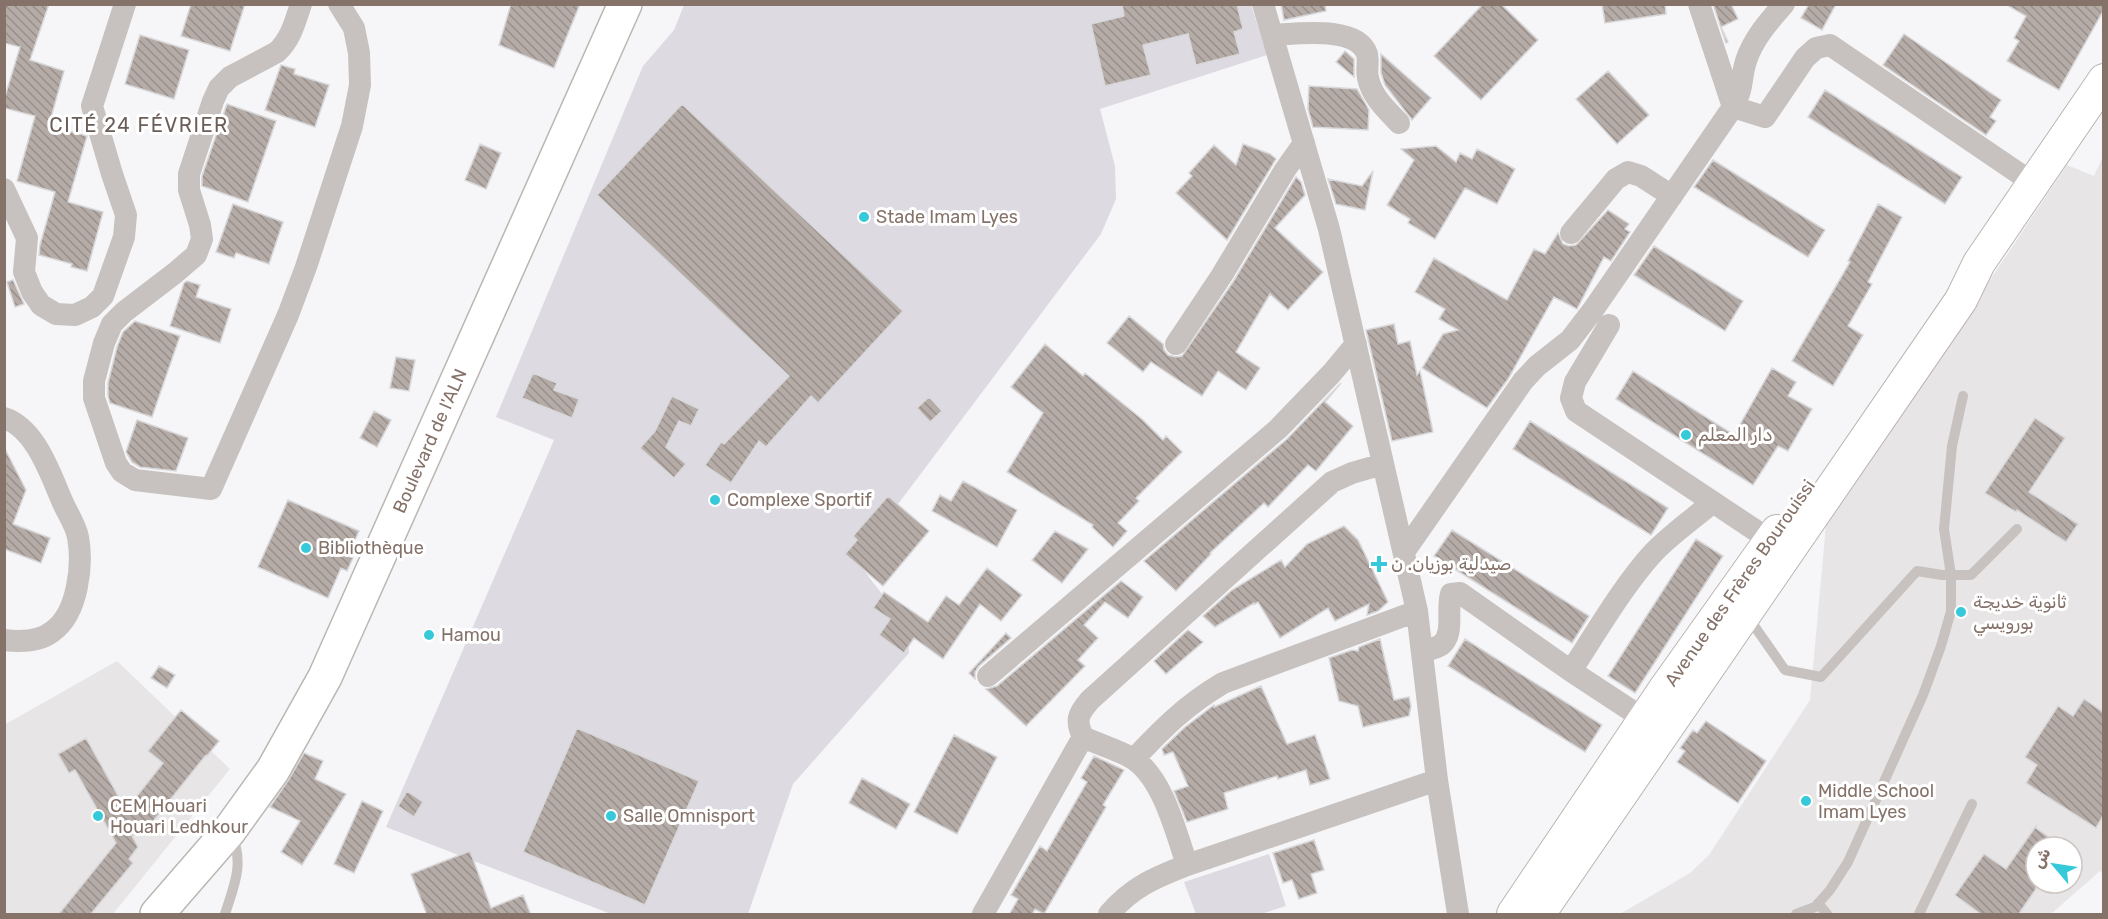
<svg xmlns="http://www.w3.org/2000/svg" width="2108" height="919" viewBox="0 0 2108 919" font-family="Rubik,'Noto Sans Arabic',sans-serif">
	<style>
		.built { fill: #e7e5e6; fill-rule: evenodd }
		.grass { fill: #dddae2 }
		.building { fill: url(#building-back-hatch); stroke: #d8d8da; stroke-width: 1.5 }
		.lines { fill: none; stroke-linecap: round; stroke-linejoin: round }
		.secondary-casing { stroke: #bcb5b2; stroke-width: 34 }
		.primary-casing { stroke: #bcb6b3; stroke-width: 36 }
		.service { stroke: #c7c2bf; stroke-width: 10 }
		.minor { stroke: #c7c2bf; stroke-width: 22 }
		.secondary { stroke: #fff; stroke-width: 32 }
		.primary { stroke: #fff; stroke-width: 33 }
		.poi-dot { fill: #35c9d9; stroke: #fff; stroke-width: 2 }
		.labels { text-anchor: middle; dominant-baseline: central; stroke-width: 6; stroke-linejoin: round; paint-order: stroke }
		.poi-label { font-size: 18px; fill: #857269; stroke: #fff; text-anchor: start }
		.street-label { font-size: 18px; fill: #857269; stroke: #fff }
		.neighbourhood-label { font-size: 20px; letter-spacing: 1.5px; fill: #6b5d57; stroke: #fff }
	</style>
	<defs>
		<pattern id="building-back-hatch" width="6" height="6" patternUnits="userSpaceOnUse" patternTransform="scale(1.5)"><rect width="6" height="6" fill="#b5aba7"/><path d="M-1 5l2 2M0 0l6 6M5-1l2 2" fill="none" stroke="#99908c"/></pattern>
	</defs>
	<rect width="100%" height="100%" fill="#f6f6f8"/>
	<path class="built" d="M2103 156V873L2100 871 2051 914H1620L1690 873 1709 855 1810 700 1826 525 2067 165 2094 176ZM2036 847H2072V883H2036Z
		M117 661 230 769 113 914H5L4 725Z"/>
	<path class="grass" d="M684 5H1251L1267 55 1100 109 1115 166 1116 199 1101 234 856 560 908 628 909 653 793 784 748 914H611L386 827 554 440 496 417 643 66 674 30Z
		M1269 854 1286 906 1261 914H1196L1184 882Z"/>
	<path class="building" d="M4 4H49L30 60 64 71 49 125 87 136 68 202 103 212 87 271 71 267 72 264 39 255 40 245 55 192 17 181 35 116 4 108V100L20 47 4 43Z
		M191 4H245L230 51 181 36Z
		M511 4H580L554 68 499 45Z
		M1122 4H1237L1243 29 1234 32 1240 54 1196 65 1188 34 1143 45 1151 75 1105 86 1091 24 1124 16Z
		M1281 4H1325L1326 11 1284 20Z
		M1483 4H1501L1538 40 1481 100 1434 56Z
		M1602 4H1665L1666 14 1605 23Z
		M1713 4H1731L1738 19 1721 27 1728 42 1726 43Z
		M1809 4H1836L1822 30 1801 18Z
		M2005 4H2103V11L2059 90 2007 61 2019 41 2014 38 2026 16Z
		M1904 34 2001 100 1990 117 1996 121 1986 135 1883 65Z
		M140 35 189 50 174 99 125 84Z
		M1345 51 1354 59V77L1336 62Z
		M1381 54 1431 98 1412 120 1385 85 1381 73Z
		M281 65 295 69 294 74 329 85 315 127 265 110Z
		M1608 71 1649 115 1617 144 1576 99Z
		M1309 86 1357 89 1369 110 1368 130 1313 127 1308 109Z
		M1825 90 1962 177 1945 204 1808 117Z
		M227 104 276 121 248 202 202 186V176Z
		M682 104 903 311 818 403 811 396 766 447 759 441 731 483 705 465 721 442 724 444 789 376 597 195Z
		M480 144 501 153 486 189 465 180Z
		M1243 144 1270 154 1276 159 1227 240 1176 193 1192 176 1189 173 1214 145 1236 165Z
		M1436 146 1456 162 1460 153 1472 159 1477 149 1515 169 1497 204 1465 188 1435 239 1408 223 1410 219 1387 205 1414 160 1401 149Z
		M1713 160 1825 230 1808 257 1694 187Z
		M1373 171 1365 210 1336 204 1328 179 1362 186Z
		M1296 177 1301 182 1305 195 1275 228 1323 272 1288 310 1270 294 1236 352 1260 368 1246 390 1218 371 1202 396 1151 362 1143 372 1107 343 1129 316 1163 344 1164 350 1168 355 1176 357 1182 356 1233 282Z
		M233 204 283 222 269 264 236 253 234 258 216 252Z
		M1878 204 1902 217 1868 282 1872 284 1848 326 1863 335 1833 386 1792 361 1850 262 1848 261Z
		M1608 210 1629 224 1625 229 1630 232 1611 261 1604 257 1577 309 1554 297 1508 379 1487 408 1422 368 1443 334 1458 330 1439 319 1445 309 1415 292 1434 258 1507 300 1534 249 1545 254 1558 233 1563 244 1569 246 1576 245Z
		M1654 246 1743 301 1725 331 1634 275Z
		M13 280 24 304 15 307 7 282Z
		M187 281 200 285 196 297 231 309 220 343 170 326 184 283Z
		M135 321 180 336 152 417 110 403 108 396V383L117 347 123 332Z
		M1394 324 1398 344 1410 341 1417 375 1420 371 1433 432 1392 441 1366 330Z
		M1045 344 1083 376 1085 373 1143 420 1163 440 1166 436 1182 452 1136 498 1139 501 1118 523 1127 531 1113 547 1092 527 1093 525 1007 472 1043 413 1011 387Z
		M396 357 415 360 409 391 390 388Z
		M1772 368 1796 382 1788 396 1812 409 1788 451 1778 446 1753 485 1616 399 1633 371 1734 435Z
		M533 373 557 383 554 390 579 399 572 418 522 398Z
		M1341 383 1325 402 1353 426 1316 471 1308 465 1268 507 1264 503 1210 553 1211 554 1176 591 1144 561 1287 439Z
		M672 396 699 409 691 426 679 421 666 447 686 464 674 478 640 448 655 431Z
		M929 397 942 411 930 422 917 408Z
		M374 411 391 420 377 447 360 438Z
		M2035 418 2065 438 2029 492 2078 524 2066 542 2017 510 2016 512 1985 493Z
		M137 420 188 438 176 471 140 467 132 462 126 452Z
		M1530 421 1668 508 1651 535 1513 449Z
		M4 447 26 490 13 524 50 538 41 563 4 549Z
		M963 481 1017 510 997 547 932 511 940 495 951 501Z
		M888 496 929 531 883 586 845 554 857 540 853 536Z
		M288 500 359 531 348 556 353 558 347 571 341 568 328 598 258 567Z
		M1344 526 1358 540 1388 602 1378 611 1367 615 1369 604 1335 621 1328 608 1280 638 1258 602 1255 604 1254 603 1215 627 1203 616 1232 590 1281 560 1285 567 1307 544Z
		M1452 530 1589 616 1572 643 1434 556Z
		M1055 531 1088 549 1062 583 1032 560Z
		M1696 539 1723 556 1635 693 1608 676Z
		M987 568 1022 595 1001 621 980 604 943 659 914 638 904 653 879 635 890 619 873 608 884 592 928 622 946 596 959 605Z
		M1121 581 1143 597 1128 618 1105 602 1084 625 1098 638 1078 660 1085 666 1026 726 986 689 997 686Z
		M1188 630 1203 642 1166 674 1154 661Z
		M1006 633 1011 638 979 666 975 672V679L969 673Z
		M1380 639 1394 700 1409 697 1411 706 1409 716 1363 727 1358 706 1339 701 1329 658 1352 650 1358 651 1359 647Z
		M1465 639 1602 725 1585 752 1448 666Z
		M159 666 175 675 167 688 151 678Z
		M1261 686 1287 744 1315 735 1330 779 1310 785 1306 770 1278 779 1277 776 1224 793 1228 809 1187 822 1174 791 1188 786 1173 752 1164 755 1162 749 1184 728 1214 705V707Z
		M2084 699 2103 712V816L2096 828 2026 783 2037 765 2025 757 2058 706 2073 716Z
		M181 710 219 741 207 756 206 755 150 825 132 836 138 847 129 859 133 863 90 915H58L116 843 75 770 69 773 58 754 86 738 126 810 163 763 148 751Z
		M1706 721 1766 761 1738 803 1677 762 1685 751 1680 748 1693 730 1697 733Z
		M577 728 699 781 645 905 523 852Z
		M954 735 997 757 957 834 914 812Z
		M304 753 323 761 315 779 346 794 302 865 281 852 300 821 270 807 289 779Z
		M1094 756 1124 770 1103 805 1106 807 1044 914 1035 909 1032 915H1009L1018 899 1011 895 1040 846 1047 851 1087 782 1081 778Z
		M862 778 910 804 896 829 849 803Z
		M407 791 423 802 414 817 398 806Z
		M362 801 383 811 354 873 334 864Z
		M2036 826V828L2063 847H2036V889L2018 915H1982L1955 895 1984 854 2006 869Z
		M1314 840 1324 870 1311 874 1317 893 1299 899 1292 880 1283 883 1273 853Z
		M470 851 491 908 523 895 531 915H427L411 874Z"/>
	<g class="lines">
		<g class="secondary-casing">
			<path id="secondary" d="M1513 914 1666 687 1777 531
				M1539 914 1961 300 1979 263 2104 80"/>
		</g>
		<g class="primary-casing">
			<path id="primary" d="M157 914 229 831 273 770 325 677 625 4"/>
		</g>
		<path class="service" d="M1748 617 1785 670 1821 677 1917 571 1942 575H1971L2017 529
			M1818 903 1827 914
			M225 914C234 886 245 862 231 834
			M1796 914 1815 907 1830 890 1848 862 1923 695 1941 646 1951 611V575L1944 529 1952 446 1963 396
			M1919 914 1972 804"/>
		<path class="minor" d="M301 4C295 22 291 39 277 52L230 77 219 88 213 101 189 174V190L200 225 202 239 196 255 175 273 124 312 112 324 104 343 94 381V398L116 463 122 472 135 480 211 489 288 315 306 267 352 126 360 85 359 53 354 28 339 4
			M1263 4 1329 229 1417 611 1437 780 1458 914
			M1699 4 1733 107 1765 117 1805 58 1816 48 1830 45 2033 183
			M1272 35C1296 34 1357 25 1367 54 1369 61 1366 70 1368 78 1372 97 1386 109 1399 123
			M4 189 27 238 24 272 32 292 41 305 56 314 75 315 92 307 103 296 124 237 126 215 112 174 92 106 125 4
			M1571 233 1616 179 1628 172 1641 176 1672 196
			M1609 325 1575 382 1571 398 1576 411 1770 540
			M1176 344 1222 275 1285 170 1304 143
			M4 418C36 428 51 476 63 503 68 514 76 526 78 537 83 565 78 613 53 631 40 642 21 642 4 640
			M1404 552 1523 381 1537 366 1570 340 1593 310 1733 107C1744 88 1740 80 1746 61 1753 39 1769 21 1784 4
			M1422 652C1428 650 1436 648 1441 645 1455 634 1446 610 1451 594L1460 593 1571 671 1644 719
			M1571 671C1596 633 1623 586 1653 553 1671 534 1693 519 1713 502
			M988 676 1278 429 1331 374 1356 344
			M1134 759C1163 728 1186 705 1223 683L1417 611
			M1187 865C1176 832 1162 774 1130 757 1115 749 1098 744 1083 737 1075 720 1078 714 1090 700L1332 482 1352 473 1383 464
			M983 914 1083 737
			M1109 914C1132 887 1154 878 1187 865L1437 780"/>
		<use href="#secondary" class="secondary"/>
		<use href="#primary" class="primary"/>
	</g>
	<g class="poi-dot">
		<circle cx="864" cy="217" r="6"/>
		<circle cx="1686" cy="435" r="6"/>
		<circle cx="715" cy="500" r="6"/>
		<circle cx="306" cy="548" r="6"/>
		<path d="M1376 555h6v6h6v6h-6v6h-6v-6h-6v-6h6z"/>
		<circle cx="1961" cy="612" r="6"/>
		<circle cx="429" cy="635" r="6"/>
		<circle cx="1806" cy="801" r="6"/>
		<circle cx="98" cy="816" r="6"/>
		<circle cx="611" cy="816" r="6"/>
	</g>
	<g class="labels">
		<g class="poi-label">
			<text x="876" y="217">Stade Imam Lyes</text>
			<text x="1698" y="435">دار المعلم</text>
			<text x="727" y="500">Complexe Sportif</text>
			<text x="318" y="548">Bibliothèque</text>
			<text x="1391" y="564">صيدلية بوزيان. ن</text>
			<text x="1973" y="602">ثانوية خديجة<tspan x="1973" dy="21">بورويسي</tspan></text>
			<text x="441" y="635">Hamou</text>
			<text x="1818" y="791">Middle School<tspan x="1818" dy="21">Imam Lyes</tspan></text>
			<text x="110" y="806">CEM Houari<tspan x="110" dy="21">Houari Ledhkour</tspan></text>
			<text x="623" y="816">Salle Omnisport</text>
		</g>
		<g class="street-label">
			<text transform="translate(430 441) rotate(-66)">Boulevard de l'ALN</text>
			<text transform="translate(1740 583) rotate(-55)">Avenue des Frères Bourouissi</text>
		</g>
		<g class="neighbourhood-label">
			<text x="139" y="125">CITÉ 24 FÉVRIER</text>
		</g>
	</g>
	<rect width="2108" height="919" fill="none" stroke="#857269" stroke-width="12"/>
	<g transform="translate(2054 865) rotate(299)"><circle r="28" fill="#ffffff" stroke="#cec7c3" stroke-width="1.5"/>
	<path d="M0-4.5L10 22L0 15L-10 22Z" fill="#35c9d9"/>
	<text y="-9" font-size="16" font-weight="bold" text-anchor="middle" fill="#857269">ش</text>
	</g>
</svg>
